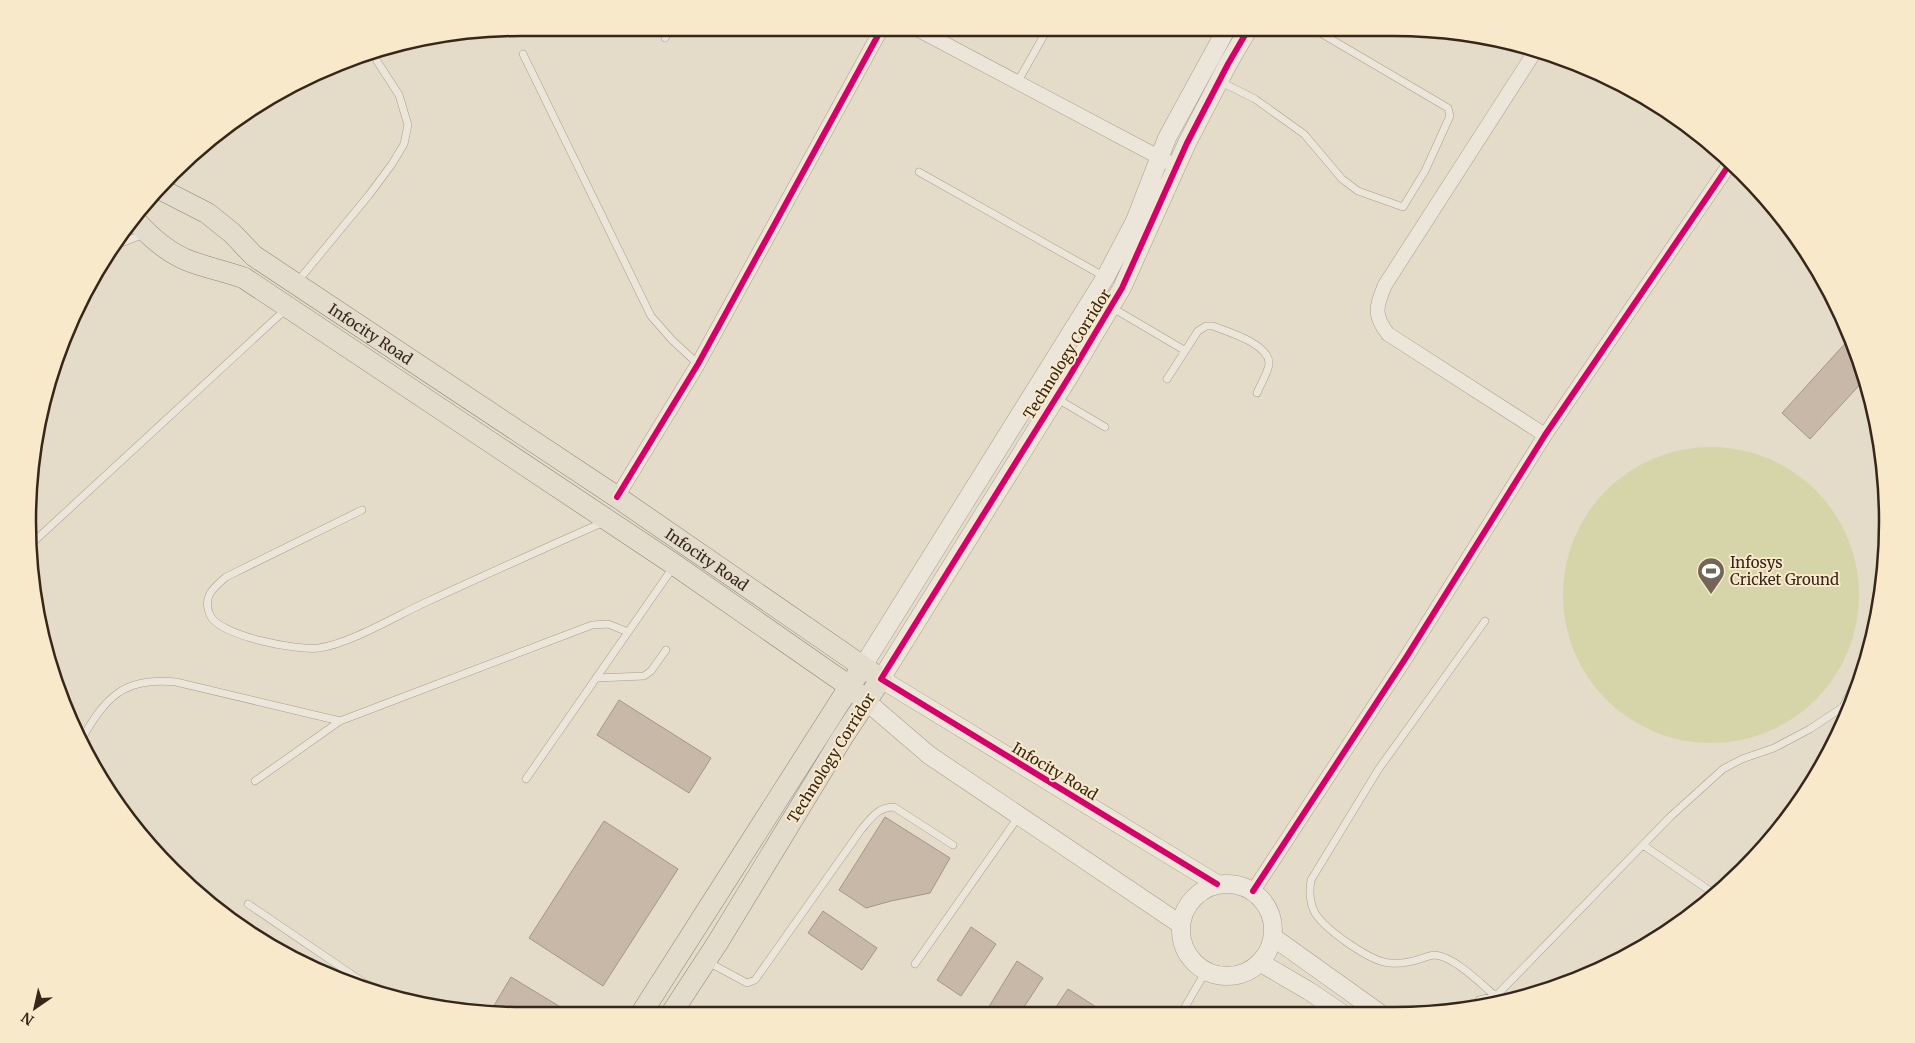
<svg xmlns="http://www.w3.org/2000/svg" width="1915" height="1043" viewBox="0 0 1915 1043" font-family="Merriweather,serif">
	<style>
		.green { fill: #d6d4a9 }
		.building { fill: #c8b8a8; stroke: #a49688 }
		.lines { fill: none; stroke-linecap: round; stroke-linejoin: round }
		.service-casing { stroke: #a99f92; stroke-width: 8 }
		.minor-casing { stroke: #a99f92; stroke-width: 15 }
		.tertiary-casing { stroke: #a99f92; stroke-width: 19 }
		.primary-casing { stroke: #8e8579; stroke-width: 22 }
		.service { stroke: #ebe5da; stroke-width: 7 }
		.minor { stroke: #ebe5da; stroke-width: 14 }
		.tertiary { stroke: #ebe5da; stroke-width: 18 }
		.primary { stroke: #e3dbcb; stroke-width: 21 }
		.cycleway-casing { stroke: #f8e9cb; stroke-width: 9 }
		.cycleway { stroke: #d6006c; stroke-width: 6 }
		.labels { text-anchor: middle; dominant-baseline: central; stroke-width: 4; stroke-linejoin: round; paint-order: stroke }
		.street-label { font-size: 15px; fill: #37271a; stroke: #f8e9cb }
		.poi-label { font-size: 15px; fill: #37271a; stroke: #f8e9cb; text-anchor: start }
		.rim { fill: none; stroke: #37271a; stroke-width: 2.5 }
	</style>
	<rect width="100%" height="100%" fill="#e4dbc8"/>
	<path class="green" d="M1563 595a148 148 0 1 1 296 0a148 148 0 1 1-296 0Z"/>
	<path class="building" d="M1850 338 1865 379 1810 439 1782 413Z
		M619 700 711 758 689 793 597 735Z
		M885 817 950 858 930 893 891 901 866 908 839 890Z
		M604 821 678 869 603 986 529 938Z
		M823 911 877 948 862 970 808 933Z
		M971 927 996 944 961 996 937 980Z
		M1017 961 1043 978 1020 1013H985Z
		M511 977 572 1014H489Z
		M1068 989 1104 1012 1052 1013Z"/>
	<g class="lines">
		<g class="service-casing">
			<path id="service" d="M665 38 671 28
				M523 54 651 316 672 340 698 364
				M1219 81 1255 99 1304 134 1342 179 1358 191 1403 207 1425 171 1450 116 1448 108 1312 28
				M1017 83 1048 28
				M919 172 1105 277
				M111 247 144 234
				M298 281 369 195 392 164 404 144 408 125 399 95 377 61
				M1111 307 1184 350
				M1167 379 1198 331 1206 326H1213C1228 332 1270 344 1269 364 1268 373 1260 385 1257 393
				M1056 398 1105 427
				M362 510 226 577C213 588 202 597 210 615 219 636 298 651 319 648 348 644 393 618 420 605 481 577 542 549 604 522
				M29 546 286 309
				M1485 621 1378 770 1311 880C1309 892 1309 902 1315 913 1325 929 1370 962 1390 963 1400 964 1411 962 1420 959 1424 958 1430 955 1435 955 1456 957 1484 987 1500 1000
				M596 678 644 676 651 671 666 650
				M81 740C106 697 123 677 176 682L340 721 592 625 608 624 628 632
				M526 779 674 566
				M255 781 340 721
				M1643 845 1713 893
				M248 904 379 993
				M708 962 747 983 755 980 861 830C871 818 878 807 894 807L953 845
				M915 964 1019 816
				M1474 1007 1479 1000 1496 996 1670 817 1723 769 1742 759 1774 748 1810 729 1843 707 1865 663
				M1182 1012 1206 971"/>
		</g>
		<g class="minor-casing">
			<path id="minor" d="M915 28 1168 162
				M1536 50 1385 285C1376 306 1373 315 1388 334L1545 435
				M617 497 698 364 882 28
				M1253 891 1407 656 1545 435 1731 162"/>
		</g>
		<g class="tertiary-casing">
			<path id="tertiary" d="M863 666 1105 278 1135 221 1167 138 1227 28
				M866 701 929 755 1180 924
				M1181 930a46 46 0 1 1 92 0a46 46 0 1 1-92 0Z
				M1217 884 881 679 1069 377 1122 288 1187 143 1228 64 1249 28
				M1273 937 1378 1012
				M1261 963 1309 991 1340 1012"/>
		</g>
		<g class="primary-casing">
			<g id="primary">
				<path id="s1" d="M158 188 207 213 232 233 254 256 617 497 881 679 842 738 718 942 671 1014"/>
				<path d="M133 218C149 236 168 254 192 262 209 268 227 272 244 278L675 565 849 686 866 701"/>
				<path d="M641 1014 857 675"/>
			</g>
		</g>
		<use href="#service" class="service"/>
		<use href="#minor" class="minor"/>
		<use href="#tertiary" class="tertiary"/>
		<use href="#primary" class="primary"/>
		<g class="cycleway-casing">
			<path id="cycleway" d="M617 497 698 364 882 28
				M1217 884 881 679 1069 377 1122 288 1187 143 1228 64 1249 28
				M1253 891 1407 656 1545 435 1731 162"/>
		</g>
		<use href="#cycleway" class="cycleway"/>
	</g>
	<defs>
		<g id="stadium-pin" transform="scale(1.4375)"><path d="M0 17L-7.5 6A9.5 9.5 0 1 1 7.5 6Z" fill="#746657" stroke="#f8e9cb"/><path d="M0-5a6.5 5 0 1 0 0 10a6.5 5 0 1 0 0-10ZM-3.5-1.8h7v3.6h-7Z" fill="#fff"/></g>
	</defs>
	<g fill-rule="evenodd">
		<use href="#stadium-pin" x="1711" y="571"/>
	</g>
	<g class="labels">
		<g class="street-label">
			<text stroke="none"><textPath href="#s1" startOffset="259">Infocity Road</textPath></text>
			<text transform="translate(1067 354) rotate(-58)">Technology Corridor</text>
			<text stroke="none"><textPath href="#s1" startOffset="664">Infocity Road</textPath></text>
			<text transform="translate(831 758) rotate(-58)">Technology Corridor</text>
			<text transform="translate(1055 771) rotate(31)">Infocity Road</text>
		</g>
		<g class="poi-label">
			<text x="1730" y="562">Infosys<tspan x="1730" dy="17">Cricket Ground</tspan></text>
		</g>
	</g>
	<path d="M0 0H1915V1043H0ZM521 36H1394A485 485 0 0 1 1879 521V522A485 485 0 0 1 1394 1007H521A485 485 0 0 1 36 522V521A485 485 0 0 1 521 36Z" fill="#f8e9cb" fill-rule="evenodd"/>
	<path class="rim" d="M521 36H1394A485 485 0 0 1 1879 521V522A485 485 0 0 1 1394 1007H521A485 485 0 0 1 36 522V521A485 485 0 0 1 521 36Z"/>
	<g transform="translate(35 1008) rotate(214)" stroke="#f8e9cb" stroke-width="4" paint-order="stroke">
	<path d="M0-4L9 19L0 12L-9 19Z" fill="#37271a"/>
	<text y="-8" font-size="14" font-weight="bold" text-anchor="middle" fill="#37271a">N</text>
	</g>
</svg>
